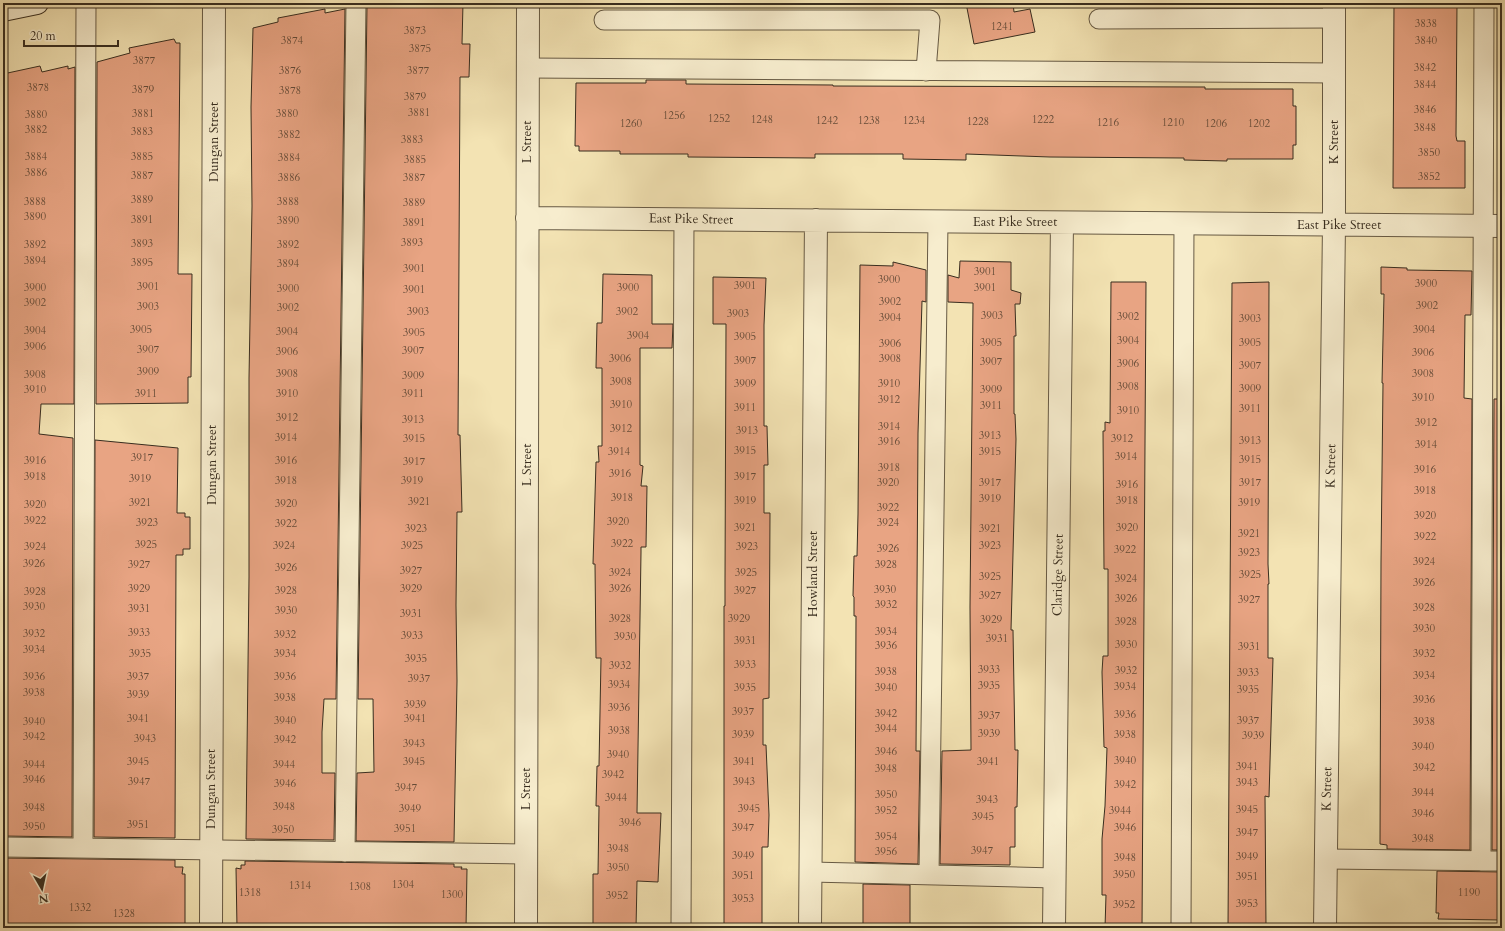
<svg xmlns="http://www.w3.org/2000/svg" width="1505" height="931" viewBox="0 0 1505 931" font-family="Cardo,serif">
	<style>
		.building { fill: #e8a483; stroke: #382d1f }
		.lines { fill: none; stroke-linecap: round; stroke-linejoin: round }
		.lane-casing { stroke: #675a44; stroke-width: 21 }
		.street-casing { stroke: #675a44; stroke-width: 24 }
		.secondary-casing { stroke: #382d1f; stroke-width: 24 }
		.lane { stroke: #f7edce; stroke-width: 19 }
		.street { stroke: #f7edce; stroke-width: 22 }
		.secondary { stroke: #f7edce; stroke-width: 22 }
		.labels { text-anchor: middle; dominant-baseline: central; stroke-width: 3; stroke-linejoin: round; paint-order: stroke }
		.number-label { font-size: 11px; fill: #644b38 }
		.street-label { font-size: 13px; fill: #382d1f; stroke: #f7edce }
	</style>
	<rect width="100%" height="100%" fill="#f3e3b3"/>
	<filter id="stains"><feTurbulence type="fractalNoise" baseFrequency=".005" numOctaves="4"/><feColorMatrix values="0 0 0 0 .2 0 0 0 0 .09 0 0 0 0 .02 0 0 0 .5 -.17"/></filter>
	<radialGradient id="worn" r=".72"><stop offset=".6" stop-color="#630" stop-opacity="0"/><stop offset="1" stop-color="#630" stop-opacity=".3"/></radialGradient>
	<path class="building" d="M372 3H463L462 44H470L469 77H460L458 435H460L462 512H457L456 605 457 681 454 842 356 841 357 773 374 772 373 699H358L367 4Z
		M966 3H1013L1014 12 1030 9 1035 32 974 44Z
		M1394 3H1457L1456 136 1457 141H1465V188H1393Z
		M325 9V13L345 9 336 699H324L322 732V773H335L334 840 246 839 249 577V378L252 206 251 107 253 28 278 22V18Z
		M174 39 176 43H180L178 274H192L191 377H188V403L96 404 97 62 130 53 129 48Z
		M40 66 42 72 68 66V69L75 67 74 404H41L39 434 73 438 72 837 3 836V74Z
		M646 80H686V84L833 85V86L1205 87V89H1293V106H1296V145H1293V159H1227V161L1184 160V158L1050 157 966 154V160L903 159V154H815V158L688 157V154H620V151H579V146H575L576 83H646Z
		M960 261 1011 262V290L1021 293 1020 304H1015L1016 336H1014V414H1015L1016 439 1011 630H1013L1015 750H1018L1017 807H1015V847H1010V865L940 864 942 751 971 750 970 607 973 303 948 302V275L959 278Z
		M893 262 926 270V302L922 301 918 433 916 751H920L918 864 855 862 856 616H854V597L853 596 854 556H857L858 514 860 265 893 266Z
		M1381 267 1407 268V270L1472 271 1471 315H1465L1464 398 1472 399 1470 850 1387 849V845L1380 844 1381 562 1383 383H1382L1384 294H1381Z
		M603 274 652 275V324H673L672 348H640V465L643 466 641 486H647L646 547H641V552L637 813H661L658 882 637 881 636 928H593V874H598L599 806H596L597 766H599L601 658H596L595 564H593L596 462H599L598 446H602V368H596L597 323H602Z
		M713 277 766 278 764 325V426H767L768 465H764V513H770L769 698 763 699V745H766L769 815 768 847H762V928H724V606H725V582L726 324H713Z
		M1111 282H1146L1142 928H1105L1106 895H1102V839L1105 806 1107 748 1104 747 1102 672 1103 656H1108V569H1104L1103 431H1105V422L1110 423Z
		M1269 282 1268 564 1269 584H1268V658H1273L1269 797 1265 796 1266 928H1228L1232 283Z
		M1494 399H1502V850H1492Z
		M95 440 178 448 177 513H185V517H190V549H183V555H176L175 838 94 837Z
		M3 858 175 860V867H183L182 874H185V928H3Z
		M245 861 454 864V867H462L461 869H467L466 928H237L236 868 241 869V865H245Z
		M1437 871 1502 872V920L1438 919 1439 913H1436Z
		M863 884 910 885V928H863Z"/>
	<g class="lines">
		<g class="lane-casing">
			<path id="lane" d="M1099 19 1334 18
				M604 20H930L926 71
				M527 68 1333 73
				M3 847 526 854
				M83 848 86 3
				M345 852 356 3
				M1326 859 1502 861
				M1481 861 1484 3
				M811 872 1055 878
				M929 875 938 222
				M681 928 684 219
				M1181 928 1184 224"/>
		</g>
		<g class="street-casing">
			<path id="street" d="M527 218 1502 226
				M211 928 214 3
				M526 928 528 3
				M810 928 816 220
				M1054 928 1062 223
				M1325 928 1334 225V3"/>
		</g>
		<g class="secondary-casing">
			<path id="secondary" d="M3 10 37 3"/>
		</g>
		<use href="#lane" class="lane"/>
		<use href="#street" class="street"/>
		<use href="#secondary" class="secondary"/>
	</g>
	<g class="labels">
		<g class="number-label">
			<text x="1426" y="23">3838</text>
			<text x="1002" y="26">1241</text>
			<text x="415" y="30">3873</text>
			<text x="292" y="40">3874</text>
			<text x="1426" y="40">3840</text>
			<text x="420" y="48">3875</text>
			<text x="144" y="60">3877</text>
			<text x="1425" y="67">3842</text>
			<text x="290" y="70">3876</text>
			<text x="418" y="70">3877</text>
			<text x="1425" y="84">3844</text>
			<text x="38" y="87">3878</text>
			<text x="143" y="89">3879</text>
			<text x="290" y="90">3878</text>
			<text x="415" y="96">3879</text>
			<text x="1425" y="109">3846</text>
			<text x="419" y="112">3881</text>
			<text x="143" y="113">3881</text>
			<text x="287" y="113">3880</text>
			<text x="36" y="114">3880</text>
			<text x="674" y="115">1256</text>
			<text x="719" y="118">1252</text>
			<text x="762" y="119">1248</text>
			<text x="1043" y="119">1222</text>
			<text x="827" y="120">1242</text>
			<text x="869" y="120">1238</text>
			<text x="914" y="120">1234</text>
			<text x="978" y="121">1228</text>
			<text x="1108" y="122">1216</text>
			<text x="1173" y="122">1210</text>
			<text x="631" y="123">1260</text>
			<text x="1216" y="123">1206</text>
			<text x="1259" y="123">1202</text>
			<text x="1425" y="127">3848</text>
			<text x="36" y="129">3882</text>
			<text x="142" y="131">3883</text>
			<text x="289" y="134">3882</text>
			<text x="412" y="139">3883</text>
			<text x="1429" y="152">3850</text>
			<text x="36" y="156">3884</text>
			<text x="142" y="156">3885</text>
			<text x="289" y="157">3884</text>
			<text x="415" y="159">3885</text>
			<text x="36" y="172">3886</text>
			<text x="142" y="175">3887</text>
			<text x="1429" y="176">3852</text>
			<text x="289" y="177">3886</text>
			<text x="414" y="177">3887</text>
			<text x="142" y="199">3889</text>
			<text x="35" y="201">3888</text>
			<text x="288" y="201">3888</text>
			<text x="414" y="202">3889</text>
			<text x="35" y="216">3890</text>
			<text x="142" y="219">3891</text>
			<text x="288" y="220">3890</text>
			<text x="414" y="222">3891</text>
			<text x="412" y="242">3893</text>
			<text x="142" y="243">3893</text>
			<text x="35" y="244">3892</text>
			<text x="288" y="244">3892</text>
			<text x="35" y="260">3894</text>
			<text x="142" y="262">3895</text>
			<text x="288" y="263">3894</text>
			<text x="414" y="268">3901</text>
			<text x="985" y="271">3901</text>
			<text x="889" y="279">3900</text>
			<text x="1426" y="283">3900</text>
			<text x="745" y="285">3901</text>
			<text x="148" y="286">3901</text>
			<text x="35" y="287">3900</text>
			<text x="628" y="287">3900</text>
			<text x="985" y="287">3901</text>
			<text x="288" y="288">3900</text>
			<text x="414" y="289">3901</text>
			<text x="890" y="301">3902</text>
			<text x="35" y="302">3902</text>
			<text x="1427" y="305">3902</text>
			<text x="148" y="306">3903</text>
			<text x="288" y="307">3902</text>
			<text x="418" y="311">3903</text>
			<text x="627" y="311">3902</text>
			<text x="738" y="313">3903</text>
			<text x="992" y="315">3903</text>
			<text x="1128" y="316">3902</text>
			<text x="890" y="317">3904</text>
			<text x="1250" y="318">3903</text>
			<text x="141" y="329">3905</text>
			<text x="1424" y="329">3904</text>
			<text x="35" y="330">3904</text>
			<text x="287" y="331">3904</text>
			<text x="414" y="332">3905</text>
			<text x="638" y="335">3904</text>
			<text x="745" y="336">3905</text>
			<text x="1128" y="340">3904</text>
			<text x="991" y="342">3905</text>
			<text x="1250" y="342">3905</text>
			<text x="890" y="343">3906</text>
			<text x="35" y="346">3906</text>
			<text x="148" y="349">3907</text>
			<text x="413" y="350">3907</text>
			<text x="287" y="351">3906</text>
			<text x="1423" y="352">3906</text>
			<text x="620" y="358">3906</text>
			<text x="890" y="358">3908</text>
			<text x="745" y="360">3907</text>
			<text x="991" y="361">3907</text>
			<text x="1128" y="363">3906</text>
			<text x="1250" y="365">3907</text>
			<text x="148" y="371">3909</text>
			<text x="287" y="373">3908</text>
			<text x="1423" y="373">3908</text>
			<text x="35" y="374">3908</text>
			<text x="413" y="375">3909</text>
			<text x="621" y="381">3908</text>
			<text x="745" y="383">3909</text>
			<text x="889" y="383">3910</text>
			<text x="1128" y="386">3908</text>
			<text x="1250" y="388">3909</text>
			<text x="35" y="389">3910</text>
			<text x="991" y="389">3909</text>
			<text x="146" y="393">3911</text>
			<text x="287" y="393">3910</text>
			<text x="413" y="393">3911</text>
			<text x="1423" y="397">3910</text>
			<text x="889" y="399">3912</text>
			<text x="621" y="404">3910</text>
			<text x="991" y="405">3911</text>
			<text x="745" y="407">3911</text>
			<text x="1250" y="408">3911</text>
			<text x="1128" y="410">3910</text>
			<text x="287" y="417">3912</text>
			<text x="413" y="419">3913</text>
			<text x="1426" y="422">3912</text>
			<text x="889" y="426">3914</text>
			<text x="621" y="428">3912</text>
			<text x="747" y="430">3913</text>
			<text x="990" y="435">3913</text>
			<text x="286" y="437">3914</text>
			<text x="414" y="438">3915</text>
			<text x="1122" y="438">3912</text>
			<text x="1250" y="440">3913</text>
			<text x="889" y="441">3916</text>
			<text x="1426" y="444">3914</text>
			<text x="745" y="450">3915</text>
			<text x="619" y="451">3914</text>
			<text x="990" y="451">3915</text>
			<text x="1126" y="456">3914</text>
			<text x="142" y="457">3917</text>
			<text x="1250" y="459">3915</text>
			<text x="35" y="460">3916</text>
			<text x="286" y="460">3916</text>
			<text x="414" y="461">3917</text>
			<text x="889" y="467">3918</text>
			<text x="1425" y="469">3916</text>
			<text x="620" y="473">3916</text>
			<text x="35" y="476">3918</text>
			<text x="745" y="476">3917</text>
			<text x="140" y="478">3919</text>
			<text x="286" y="480">3918</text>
			<text x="412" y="480">3919</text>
			<text x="888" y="482">3920</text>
			<text x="990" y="482">3917</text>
			<text x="1250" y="482">3917</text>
			<text x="1127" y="484">3916</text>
			<text x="1425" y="490">3918</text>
			<text x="622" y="497">3918</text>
			<text x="990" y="498">3919</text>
			<text x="745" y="500">3919</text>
			<text x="1127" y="500">3918</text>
			<text x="419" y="501">3921</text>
			<text x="140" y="502">3921</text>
			<text x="1249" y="502">3919</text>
			<text x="286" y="503">3920</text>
			<text x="35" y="504">3920</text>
			<text x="888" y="507">3922</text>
			<text x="1425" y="515">3920</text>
			<text x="35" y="520">3922</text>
			<text x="618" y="521">3920</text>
			<text x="147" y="522">3923</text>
			<text x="888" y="522">3924</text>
			<text x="286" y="523">3922</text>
			<text x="745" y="527">3921</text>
			<text x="1127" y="527">3920</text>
			<text x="416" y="528">3923</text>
			<text x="990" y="528">3921</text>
			<text x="1249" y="533">3921</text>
			<text x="1425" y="536">3922</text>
			<text x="622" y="543">3922</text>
			<text x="146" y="544">3925</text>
			<text x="284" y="545">3924</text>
			<text x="412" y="545">3925</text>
			<text x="990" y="545">3923</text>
			<text x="35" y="546">3924</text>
			<text x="747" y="546">3923</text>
			<text x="888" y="548">3926</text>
			<text x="1125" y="549">3922</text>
			<text x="1249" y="552">3923</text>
			<text x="1424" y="561">3924</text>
			<text x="34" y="563">3926</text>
			<text x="139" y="564">3927</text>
			<text x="886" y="564">3928</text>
			<text x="286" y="567">3926</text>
			<text x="411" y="570">3927</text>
			<text x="620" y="572">3924</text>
			<text x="746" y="572">3925</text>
			<text x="1250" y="574">3925</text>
			<text x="990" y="576">3925</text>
			<text x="1126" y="578">3924</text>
			<text x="1424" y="582">3926</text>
			<text x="139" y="588">3929</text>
			<text x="411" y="588">3929</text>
			<text x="620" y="588">3926</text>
			<text x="885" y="589">3930</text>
			<text x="286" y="590">3928</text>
			<text x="745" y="590">3927</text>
			<text x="35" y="591">3928</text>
			<text x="990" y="595">3927</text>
			<text x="1126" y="598">3926</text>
			<text x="1249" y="599">3927</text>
			<text x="886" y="604">3932</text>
			<text x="34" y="606">3930</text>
			<text x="1424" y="607">3928</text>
			<text x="139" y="608">3931</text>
			<text x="286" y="610">3930</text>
			<text x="411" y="613">3931</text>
			<text x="620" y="618">3928</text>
			<text x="739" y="618">3929</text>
			<text x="991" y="619">3929</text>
			<text x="1126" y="621">3928</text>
			<text x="1424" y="628">3930</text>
			<text x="886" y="631">3934</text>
			<text x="139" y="632">3933</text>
			<text x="34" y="633">3932</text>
			<text x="285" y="634">3932</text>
			<text x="412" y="635">3933</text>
			<text x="625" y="636">3930</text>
			<text x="997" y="638">3931</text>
			<text x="745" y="640">3931</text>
			<text x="1126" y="644">3930</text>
			<text x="886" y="645">3936</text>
			<text x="1249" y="646">3931</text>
			<text x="34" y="649">3934</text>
			<text x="140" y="653">3935</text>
			<text x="285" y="653">3934</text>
			<text x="1424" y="653">3932</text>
			<text x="416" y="658">3935</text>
			<text x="745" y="664">3933</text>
			<text x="620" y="665">3932</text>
			<text x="989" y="669">3933</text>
			<text x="1126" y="670">3932</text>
			<text x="886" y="671">3938</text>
			<text x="1248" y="672">3933</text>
			<text x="1424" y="675">3934</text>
			<text x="34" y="676">3936</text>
			<text x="138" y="676">3937</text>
			<text x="285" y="676">3936</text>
			<text x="419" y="678">3937</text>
			<text x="619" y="684">3934</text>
			<text x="989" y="685">3935</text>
			<text x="1125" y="686">3934</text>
			<text x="745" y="687">3935</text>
			<text x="886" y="687">3940</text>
			<text x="1248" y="689">3935</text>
			<text x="34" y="692">3938</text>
			<text x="138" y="694">3939</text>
			<text x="285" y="697">3938</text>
			<text x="1424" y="699">3936</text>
			<text x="415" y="704">3939</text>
			<text x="619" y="707">3936</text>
			<text x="743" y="711">3937</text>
			<text x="886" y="713">3942</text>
			<text x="1125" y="714">3936</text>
			<text x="989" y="715">3937</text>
			<text x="138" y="718">3941</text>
			<text x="415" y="718">3941</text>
			<text x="285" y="720">3940</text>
			<text x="1248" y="720">3937</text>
			<text x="34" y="721">3940</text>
			<text x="1424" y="721">3938</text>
			<text x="886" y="728">3944</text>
			<text x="619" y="730">3938</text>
			<text x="989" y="733">3939</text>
			<text x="743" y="734">3939</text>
			<text x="1125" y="734">3938</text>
			<text x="1253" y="735">3939</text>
			<text x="34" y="736">3942</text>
			<text x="145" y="738">3943</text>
			<text x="285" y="739">3942</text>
			<text x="414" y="743">3943</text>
			<text x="1423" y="746">3940</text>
			<text x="886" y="751">3946</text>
			<text x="618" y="754">3940</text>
			<text x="1125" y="760">3940</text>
			<text x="138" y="761">3945</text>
			<text x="414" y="761">3945</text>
			<text x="744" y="761">3941</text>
			<text x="988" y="761">3941</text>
			<text x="34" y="764">3944</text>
			<text x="284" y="764">3944</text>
			<text x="1247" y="766">3941</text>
			<text x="1424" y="767">3942</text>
			<text x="886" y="768">3948</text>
			<text x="613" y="774">3942</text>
			<text x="34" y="779">3946</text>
			<text x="139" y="781">3947</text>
			<text x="744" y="781">3943</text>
			<text x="1247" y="782">3943</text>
			<text x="285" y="783">3946</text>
			<text x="1125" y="784">3942</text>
			<text x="406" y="787">3947</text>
			<text x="1423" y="792">3944</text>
			<text x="886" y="794">3950</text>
			<text x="616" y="797">3944</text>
			<text x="987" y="799">3943</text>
			<text x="284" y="806">3948</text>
			<text x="34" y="807">3948</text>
			<text x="410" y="808">3949</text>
			<text x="749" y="808">3945</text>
			<text x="1247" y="809">3945</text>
			<text x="886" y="810">3952</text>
			<text x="1120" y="810">3944</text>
			<text x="1423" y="813">3946</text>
			<text x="983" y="816">3945</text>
			<text x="630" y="822">3946</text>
			<text x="138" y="824">3951</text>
			<text x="34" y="826">3950</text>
			<text x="743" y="827">3947</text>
			<text x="1125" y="827">3946</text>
			<text x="405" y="828">3951</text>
			<text x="283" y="829">3950</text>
			<text x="1247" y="832">3947</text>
			<text x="886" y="836">3954</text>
			<text x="1423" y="838">3948</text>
			<text x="618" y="848">3948</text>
			<text x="982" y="850">3947</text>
			<text x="886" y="851">3956</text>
			<text x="743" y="855">3949</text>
			<text x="1247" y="856">3949</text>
			<text x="1125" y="857">3948</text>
			<text x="618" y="867">3950</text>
			<text x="1124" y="874">3950</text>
			<text x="743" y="875">3951</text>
			<text x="1247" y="876">3951</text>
			<text x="403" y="884">1304</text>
			<text x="300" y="885">1314</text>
			<text x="360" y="886">1308</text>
			<text x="250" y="892">1318</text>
			<text x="1469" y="892">1190</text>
			<text x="452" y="894">1300</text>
			<text x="617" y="895">3952</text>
			<text x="743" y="898">3953</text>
			<text x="1247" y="903">3953</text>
			<text x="1124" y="904">3952</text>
			<text x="80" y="907">1332</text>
			<text x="124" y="913">1328</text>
		</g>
		<g class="street-label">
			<text transform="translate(214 142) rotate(-90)">Dungan Street</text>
			<text transform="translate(527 142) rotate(-90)">L Street</text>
			<text transform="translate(1334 142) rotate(-90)">K Street</text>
			<text transform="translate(691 219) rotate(1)">East Pike Street</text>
			<text x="1015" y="222">East Pike Street</text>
			<text x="1339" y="225">East Pike Street</text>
			<text transform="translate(212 465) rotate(-90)">Dungan Street</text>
			<text transform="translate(527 465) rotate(-90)">L Street</text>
			<text transform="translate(1331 466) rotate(-89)">K Street</text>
			<text transform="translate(813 574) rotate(-90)">Howland Street</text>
			<text transform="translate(1058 575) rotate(-89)">Claridge Street</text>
			<text transform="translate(211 789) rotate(-90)">Dungan Street</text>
			<text transform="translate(526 789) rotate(-90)">L Street</text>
			<text transform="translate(1327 789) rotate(-89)">K Street</text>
		</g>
	</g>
	<rect width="1505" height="931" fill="none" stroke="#f3e3b3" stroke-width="16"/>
	<rect x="4" y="4" width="1497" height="923" fill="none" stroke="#382d1f" stroke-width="2"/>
	<rect x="8" y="8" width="1489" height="915" fill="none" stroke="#382d1f"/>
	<g transform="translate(42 889) rotate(171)" stroke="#f7edce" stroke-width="3" paint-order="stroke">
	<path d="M0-3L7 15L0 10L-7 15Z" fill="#382d1f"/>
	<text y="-6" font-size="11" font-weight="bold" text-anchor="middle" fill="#382d1f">N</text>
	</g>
	<path d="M24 40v6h94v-6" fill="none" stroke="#382d1f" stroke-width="2"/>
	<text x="30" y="40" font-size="12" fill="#382d1f" stroke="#f7edce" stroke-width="3" paint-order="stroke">20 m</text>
	<rect width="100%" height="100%" filter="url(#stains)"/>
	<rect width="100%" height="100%" fill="url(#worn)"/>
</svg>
